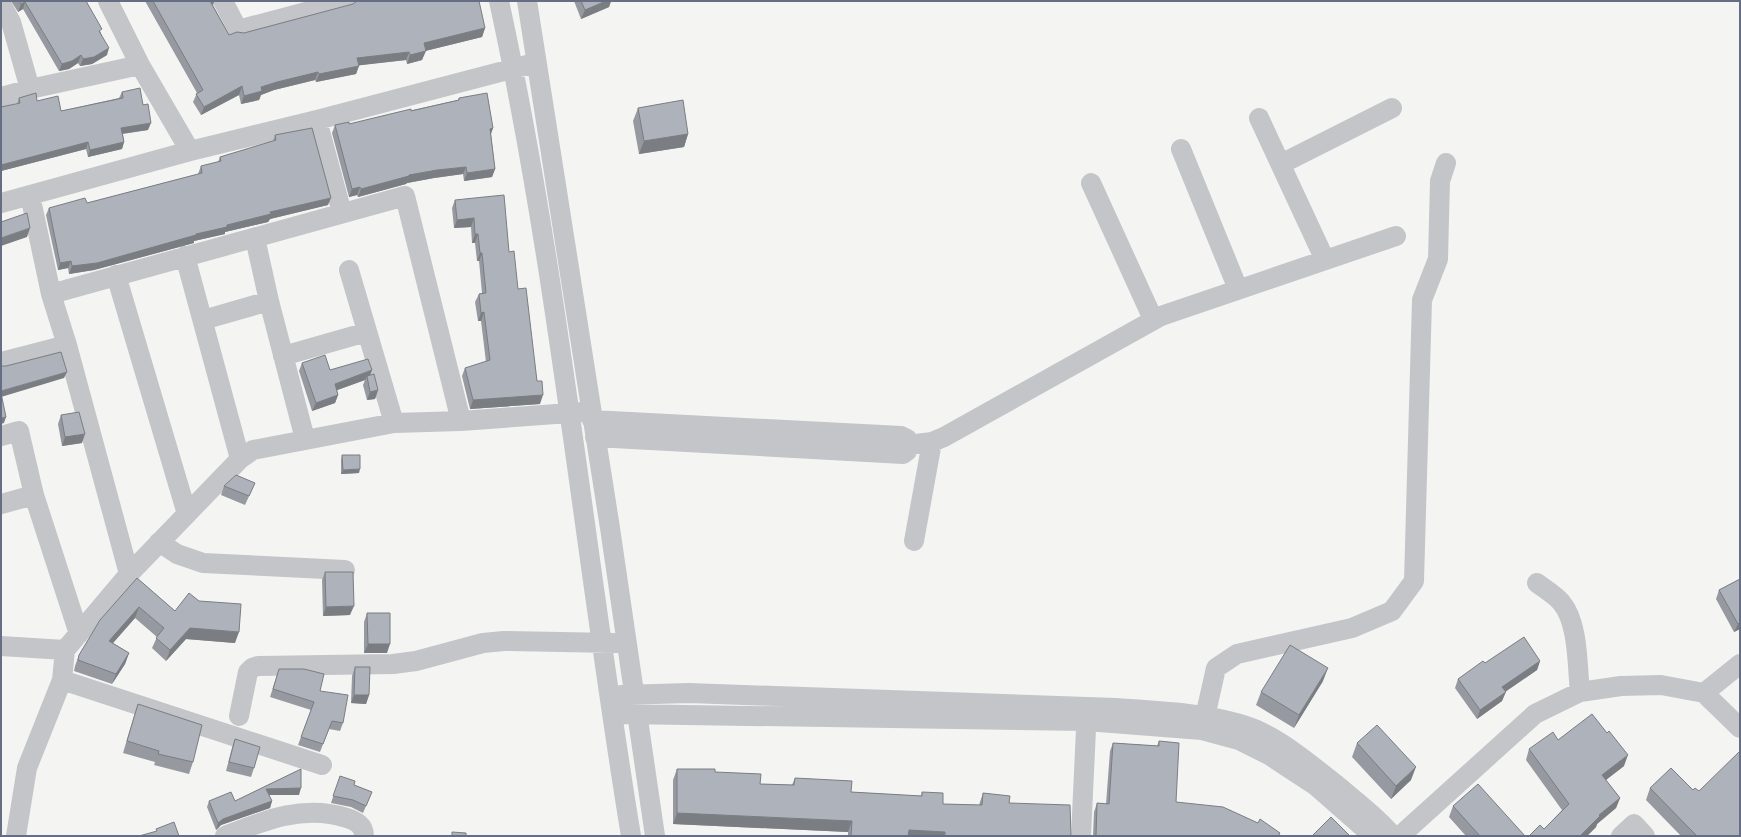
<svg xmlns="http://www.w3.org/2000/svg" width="1741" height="837" viewBox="0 0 1741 837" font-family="'Work Sans',sans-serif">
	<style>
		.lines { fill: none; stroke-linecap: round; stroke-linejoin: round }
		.minor { stroke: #c3c5c9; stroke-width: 20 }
		.wall { fill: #9699a0 }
		.shaded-wall { fill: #7a7d82 }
		.building { fill: #aeb2ba; stroke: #7a7d82 }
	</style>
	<rect width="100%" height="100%" fill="#f4f5f2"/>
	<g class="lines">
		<path class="minor" d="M108 1 140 65 190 151
			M223 1 238 30 347 1
			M499 1C559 277 585 558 631 836
			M527 1 610 528 655 836
			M1 4 11 22 30 89
			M1 97 30 89 140 65
			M1259 118 1325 260
			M317 120 342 213
			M1181 149 1238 289
			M1281 164 1392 108
			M1091 183 1153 319
			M30 195 51 294 67 345 129 574
			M1 203 190 151 317 120 527 65
			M255 238 269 301
			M185 256 240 459
			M349 270 394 423
			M116 275 187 514
			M51 294 405 196 461 421
			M203 320 269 301 305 439
			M283 356 367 332
			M1 362 67 345
			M592 420 901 436 907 439V451L903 454 595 437
			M1 436 19 431 34 495 79 634
			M908 445 932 442 944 437 1161 316 1396 236
			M1 504 34 495
			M914 541 932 442
			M159 542 177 554 203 563 345 570
			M1537 583C1545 589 1555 595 1561 602 1579 623 1577 666 1580 692
			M1 646 65 650
			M62 680 322 765
			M1704 693 1740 664
			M621 695 689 693 1116 708C1159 711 1217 713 1257 730 1287 744 1314 767 1339 787 1358 803 1377 817 1393 836
			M623 714 1086 721 1202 730 1239 740 1269 755 1316 786 1373 836
			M239 716 248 672 252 668 258 666 393 664 416 661 483 643 504 641 614 643
			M1205 717 1216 668 1237 654 1352 628 1392 611 1414 581 1422 300 1438 259 1440 181 1446 163
			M16 836 27 768 62 680 65 650 129 574 240 459 253 450 394 423 461 421 583 412
			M225 836C265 820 304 804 347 818 356 821 364 825 364 836
			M1081 836 1087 708
			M1400 836 1535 714 1580 692 1621 686 1661 685 1704 693 1740 728
			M1621 836 1634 824 1645 836"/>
	</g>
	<path class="wall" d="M11 1H86L101 33 107 55 92 64 80 66 78 63 69 69 59 71 23 9 18 12Z
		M145 1H214L213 5 229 35 244 33 485 28 482 37 425 51 422 60 407 64 406 60 359 65 356 74 316 82 315 80 274 90 261 95 259 100 241 104 239 95 201 115 193 102 197 93Z
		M574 1H611L609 7 581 19Z
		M122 92 143 105 148 130 123 134 124 142 122 149 88 157 86 149 1 171V107L17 104 19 98 37 101 61 111 119 98Z
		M459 98 493 128 491 134 495 169 492 177 464 181 463 174 434 178 407 183 406 184 358 197 357 195 349 197 332 133 335 125 349 124 458 100Z
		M638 108 688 134 684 147 639 154 633 121Z
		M275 135 328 205 270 219 268 222 225 232V234L194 241V243L94 270 69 274 68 268 58 270 46 215 49 208 87 203 198 174 201 166 218 162 220 157 273 141Z
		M455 200 509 252 518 289 537 381 540 404 470 409 462 376 465 368 486 362 481 321H478L475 302 479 294 482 293 479 261H477L475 243H472L471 227 454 228 452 208Z
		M302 363 330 370 370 375 378 390 375 399 367 400 363 385 365 380 337 390 338 395 335 403 312 411 299 371Z
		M61 415 82 443 62 446 58 424Z
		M342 455 359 473 341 474V460Z
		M255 483 245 505 221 495 224 486Z
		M325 572 350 615 323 616 322 580Z
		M137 578 175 611 199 601 235 643 186 639 166 661 152 648 157 637 135 618 113 643 129 653 125 664 112 684 74 671 75 666 79 655Z
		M1740 579V629L1734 632 1716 599 1719 590Z
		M367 613 387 653H364V622Z
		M1540 661 1537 670 1505 692 1502 701 1477 719 1455 688 1458 679Z
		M355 667 369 695 366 704 351 703 352 676Z
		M279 669 320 691 343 723 340 731 329 729 320 752 298 745 311 710 270 697Z
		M1323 681 1294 728 1256 705 1261 692Z
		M138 704 193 762 189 774 154 765 155 762 123 753 134 716Z
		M235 739 254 768 251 777 226 771 232 748Z
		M1159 741 1176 802 1280 833 1279 836H1093L1094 812 1097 803 1106 804 1110 751 1113 743 1157 746Z
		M1357 743 1411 780 1391 799 1352 757Z
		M1529 749 1624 766 1606 780 1620 798 1616 808 1597 824 1596 827 1587 836H1529L1544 829 1562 810 1526 760Z
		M301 769 299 795H269L272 801 270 808 221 825 216 830 207 807 209 801H235Z
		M677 769 715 772 760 784 792 785 795 778 851 792 921 796 922 792 943 804 979 805 983 793 1009 803 1071 836H848V832L673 824V780Z
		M340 776 354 785 372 792 363 813 351 807 331 803Z
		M1650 788 1740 836H1681L1646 800Z
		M1453 806 1525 836H1466L1449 817Z"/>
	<path class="shaded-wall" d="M209 1H214L213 5Z
		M606 1H611L609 7 581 19 585 10Z
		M25 2 23 9 18 12 21 4Z
		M485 28 482 37 421 52 424 43Z
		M109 48 107 55 92 64 80 66 83 59Z
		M426 51 422 60 407 64 410 55Z
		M409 52 406 60 354 66 357 58Z
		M81 55 78 63 69 69 59 71 62 64Z
		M359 66 356 74 316 82 319 74Z
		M318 72 315 80 274 90 261 95 259 100 241 104 244 96 261 87 277 82Z
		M242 86 239 95 201 115 204 107Z
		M151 123 148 130 119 134 121 128Z
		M493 128 490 136V129Z
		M688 134 684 147 639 154 644 141Z
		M88 142 86 149 1 171V165Z
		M124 142 122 149 88 157 90 150Z
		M466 167 463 174 434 178 407 183 406 184 358 197 361 189 409 175 437 170Z
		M495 169 492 177 464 181 467 173Z
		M360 187 357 195 349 197 352 189Z
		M331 198 328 205 270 219 268 222 225 232V234L194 241V243L94 270 69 274 72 266 196 234 270 212Z
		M474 218 471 227 454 228 457 220Z
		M30 228 27 237 1 246V238Z
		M475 234H478L475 243H472Z
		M480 253H482L479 261H477Z
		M71 261 68 268 58 270 60 263Z
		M484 312 481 321H478L481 313Z
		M372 370 369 378 367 376 365 380 332 392 335 384Z
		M67 372 64 378 1 397V391Z
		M378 390 375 399 367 400 370 392Z
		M338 395 335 403 312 411 316 403Z
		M543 395 540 404 470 409 473 400Z
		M6 417 4 423 1 424V418Z
		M85 434 82 443 62 446 65 437Z
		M360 469 359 473 341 474 343 470Z
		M354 606 350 615 323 616 326 607Z
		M139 607 135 618 105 652 109 641Z
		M1740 622V629L1734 632 1738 624Z
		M190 628 239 632 235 643 186 639 166 661 170 650Z
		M368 644H390L387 653H364Z
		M129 653 125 664 112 684 116 674Z
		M1540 661 1537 670 1499 696 1502 687Z
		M1328 668 1323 681 1294 728 1299 715Z
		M1506 692 1502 701 1477 719 1480 710Z
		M354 695H369L366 704 351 703Z
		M1628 755 1624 766 1598 786 1602 775Z
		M1416 767 1411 780 1391 799 1396 786Z
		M301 788 299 795H264L266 789Z
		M1620 798 1616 808 1597 824 1596 827 1587 836H1580L1599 815Z
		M272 801 270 808 221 825 216 830 218 823 223 819Z
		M677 813 852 821 848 832 673 824Z
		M909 830 945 832 944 836H906Z"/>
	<path class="building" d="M19 1H86L102 29 99 31 109 48 94 57 83 59 81 55 72 61 62 64 25 2 21 4Z
		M153 1H210L229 35 237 32 244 33 353 4 357 1H479L485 28 424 43 426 51 410 55 409 52 357 58 359 66 319 74 318 72 277 82 261 87 262 91 244 96 242 86 204 107 196 94 203 90Z
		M581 1H606L585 10Z
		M140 88 143 105 148 104 151 123 121 128 124 142 90 150 88 142 1 165V107L20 103 19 98 36 93 37 101 58 96 61 111 123 98 122 92Z
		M487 93 493 128 490 129 495 169 467 173 466 167 437 170 409 175V176L361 189 360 187 352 189 335 125 349 122V124L411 109V111L459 100V98Z
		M683 100 688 134 644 141 638 108Z
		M312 128 331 198 270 212 271 214 227 225V227L196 234V235L97 263 72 266 71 261 60 263 49 208 85 198 87 203 202 173 201 166 221 161 220 157 276 140 275 135Z
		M504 195 509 252 514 251 518 289 526 288 537 381H542L543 395 473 400 465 368 490 360 484 312 481 313 479 294 486 293 482 253H480L478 234H475L474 218 457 220 455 200Z
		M27 213 30 228 1 238V222Z
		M61 352 67 372 1 391V366H6Z
		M325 355 330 370 368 359 372 370 335 384 338 395 316 403 302 363Z
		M374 374 378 390 370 392 367 376Z
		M1 393 6 417 1 418Z
		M79 412 85 434 65 437 61 415Z
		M342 455H360V469L343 470Z
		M236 475 255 483 249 496 224 486Z
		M325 572H353L354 606 326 607Z
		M137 578 175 611 189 593 199 601 241 604 239 632 190 628 170 650 156 638 164 628 139 607 109 641 129 653 116 674 78 660 79 655 100 620Z
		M1740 579V622L1738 624 1719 590Z
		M367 613H390V644H368Z
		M1524 637 1540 661 1502 687 1506 692 1480 710 1458 679 1483 661 1485 663Z
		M1290 645 1328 668 1299 715 1261 692Z
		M355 667H370L369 695H354Z
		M279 669H304L324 674 320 691 348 695 343 723 332 721 323 744 301 737 314 702 273 689Z
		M138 704 202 725 193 762 158 754 159 751 127 741Z
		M1592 714 1607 733 1609 731 1628 755 1602 775 1620 798 1599 815 1600 816 1580 836H1529L1540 825 1544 829 1569 804 1529 749 1553 732 1558 740Z
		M1377 725 1416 767 1396 786 1357 743Z
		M235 739 260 747 254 768 229 762Z
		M1159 741 1179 743 1176 802 1223 807 1258 823 1260 819 1280 833 1278 836H1096L1097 803 1109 804 1113 743 1159 746Z
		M1740 751V836H1697L1690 829 1650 788 1671 768 1693 790 1695 788 1699 791Z
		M301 769V788L266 789 272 801 223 819 218 823 209 801 231 792 235 801Z
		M677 769H715V772L761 774 760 784 794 785 795 778 852 781 851 792 922 796V792L943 793V804L982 805 983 793 1010 796 1009 803 1070 805 1071 836H945V832L909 830 908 836H851L852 821 677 813Z
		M340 776 355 781 354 785 372 792 366 806 353 800 333 796Z
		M1478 784 1525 836H1480L1453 806Z
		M1331 817 1350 836H1312Z
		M174 822 179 836H139L157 831 156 829Z
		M452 832 466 833V836H452Z"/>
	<rect width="1741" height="837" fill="none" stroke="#656e82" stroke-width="4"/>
</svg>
